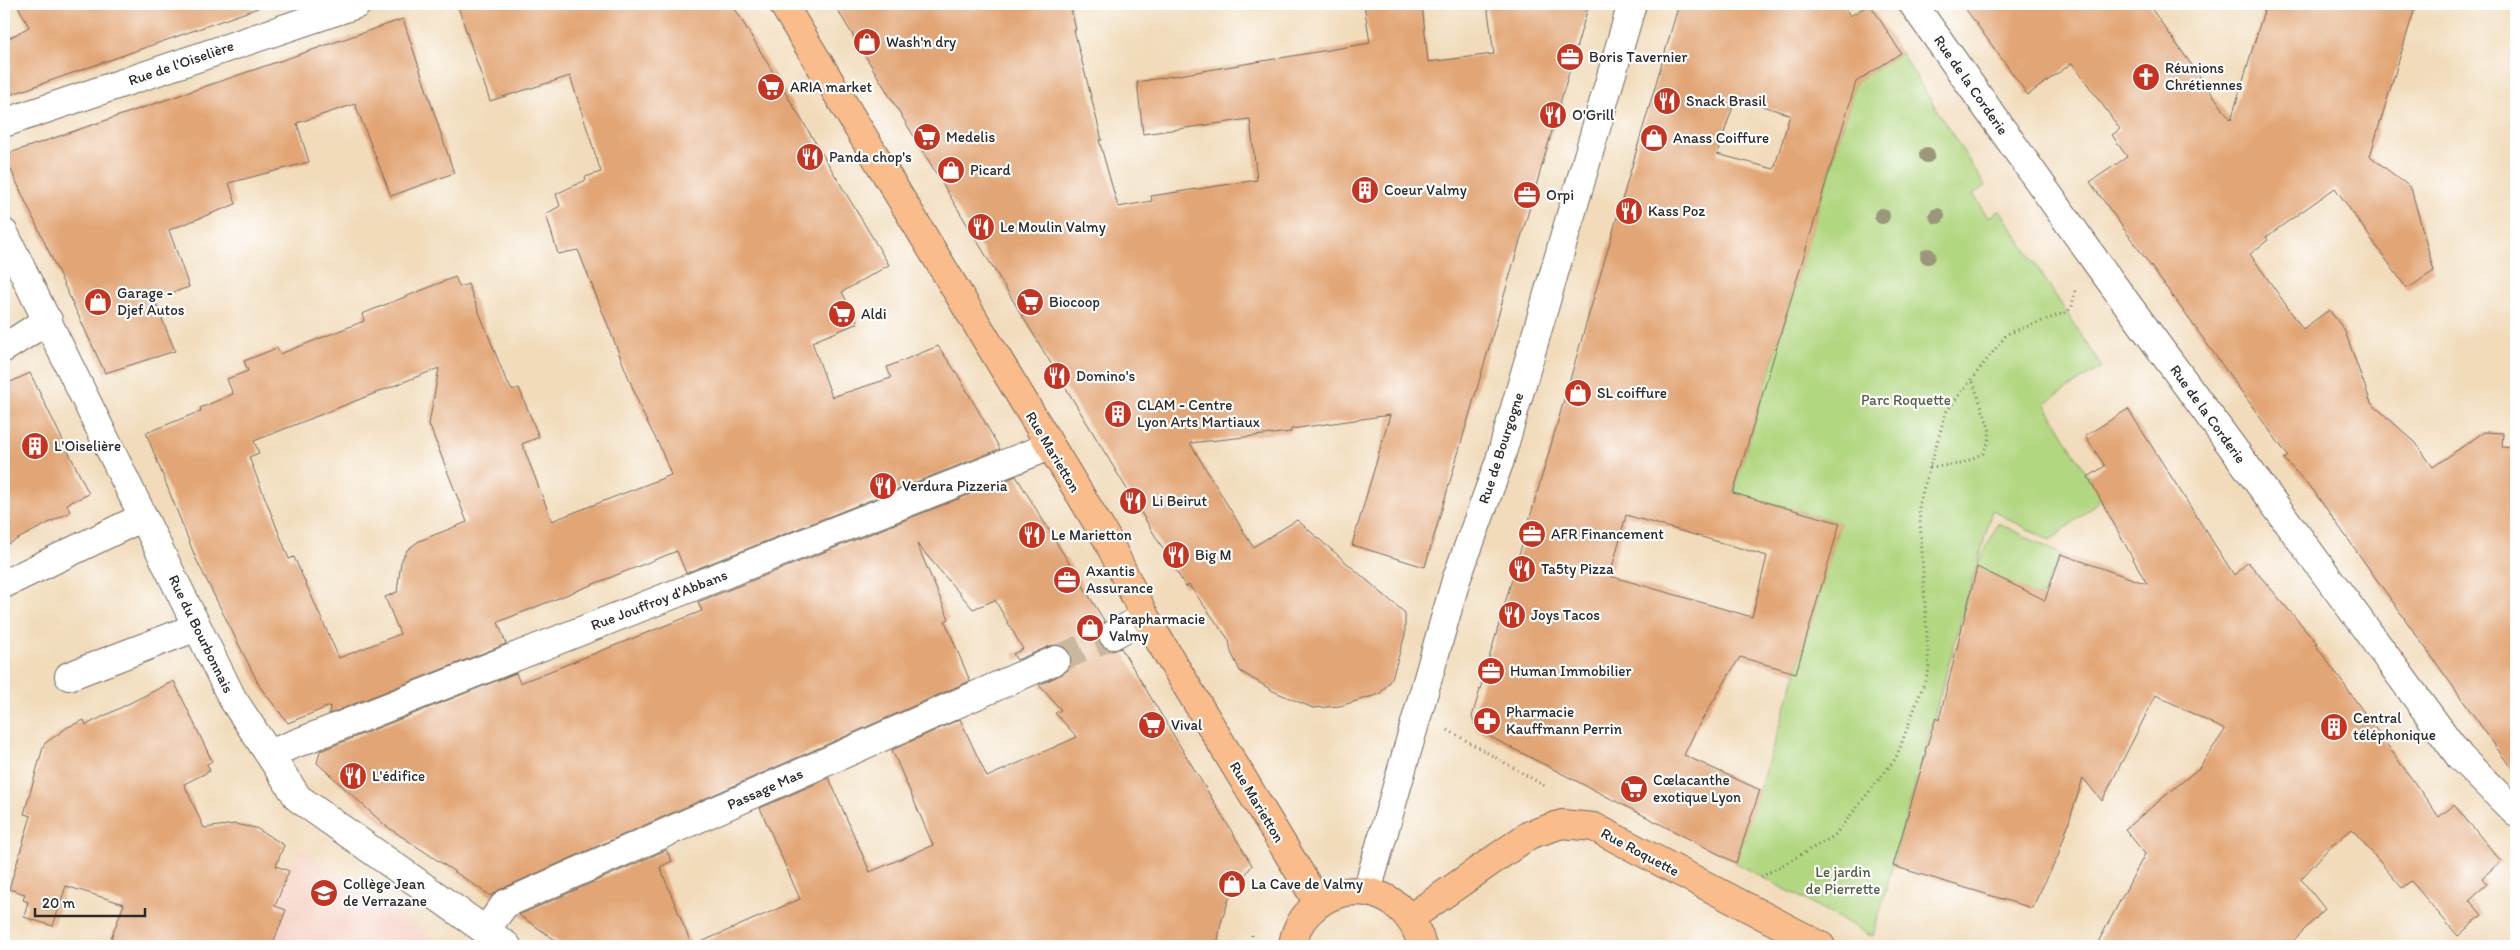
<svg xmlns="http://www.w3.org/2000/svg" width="2520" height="950" viewBox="0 0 2520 950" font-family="Itim,sans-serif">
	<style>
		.built { fill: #f6d2c4 }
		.green { fill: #b2d781; stroke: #6e8156 }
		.building { fill: #e2a575; fill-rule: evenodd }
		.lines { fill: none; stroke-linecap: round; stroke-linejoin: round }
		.minor-tunnel { stroke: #c9b89d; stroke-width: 28; stroke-dasharray: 28 14; stroke-linecap: butt }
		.minor-casing { stroke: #70695d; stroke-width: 30 }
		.major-casing { stroke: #70695d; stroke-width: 30 }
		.path { stroke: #70695d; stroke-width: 3; stroke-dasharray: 1 4; stroke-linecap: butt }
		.minor { stroke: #fff; stroke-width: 28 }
		.major { stroke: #fabc8b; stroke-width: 28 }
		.tree { fill: #9b977a }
		.labels { text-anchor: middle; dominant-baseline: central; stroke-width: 4.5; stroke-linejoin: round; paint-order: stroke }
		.poi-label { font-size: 15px; fill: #2b2b2b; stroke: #fff; text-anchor: start }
		.street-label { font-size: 15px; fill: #2b2b2b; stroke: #fff }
		.park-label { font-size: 15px; fill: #545f45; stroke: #fff }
	</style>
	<rect width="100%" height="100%" fill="#fff"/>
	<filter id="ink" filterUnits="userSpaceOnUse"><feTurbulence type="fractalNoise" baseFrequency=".02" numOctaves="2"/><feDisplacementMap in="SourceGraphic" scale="10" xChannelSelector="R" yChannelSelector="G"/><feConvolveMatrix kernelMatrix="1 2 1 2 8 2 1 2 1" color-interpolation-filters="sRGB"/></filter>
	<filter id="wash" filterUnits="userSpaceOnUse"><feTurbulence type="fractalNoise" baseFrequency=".0096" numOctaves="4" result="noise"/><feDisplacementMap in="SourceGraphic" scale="20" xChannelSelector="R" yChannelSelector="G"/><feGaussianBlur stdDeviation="1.12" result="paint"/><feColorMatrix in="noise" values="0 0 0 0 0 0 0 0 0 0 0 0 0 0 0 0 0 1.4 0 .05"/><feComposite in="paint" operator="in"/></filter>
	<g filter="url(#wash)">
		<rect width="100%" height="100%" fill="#f1dbba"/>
		<path class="built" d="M298 848 348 880 446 946H259Z"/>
		<path class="green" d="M1901 53 1985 186 1973 194 1988 217 2000 210 2102 367 2045 403 2101 499 2050 541 1992 510 1977 567 1998 523 2061 554 2040 598 1976 567 1873 936 1736 863 1796 673 1840 523 1733 493 1856 82Z"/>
		<g id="blocks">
			<path class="building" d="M17 4H258V8L4 97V41L29 27Z
				M457 4H732L889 265 842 292 858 323 812 342 832 397 891 378 887 367 938 346 958 375 1000 449 686 573 677 551 498 622 506 644 329 714 330 706 288 723 260 687 196 559 146 433 201 411 200 408 233 394 227 379 248 371 244 361 277 348 280 354 364 321 362 314 455 277 460 287 468 284 506 380 512 390 519 388 539 437 522 444 552 521 671 475 660 447 643 414 578 250 558 254 546 214 560 206 556 194 586 180 585 177 601 172 570 76 490 101ZM439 368 429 424 467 522 419 541 407 550 401 562 397 592 385 597 400 634 339 658 294 557 289 559 249 457 259 453 254 441Z
				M834 4H1070L1076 30H1074L1102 140H1099L1118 207 1152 201 1151 196 1257 180 1250 119 1143 134 1137 82 1370 43 1364 4H1422L1428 62 1494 54 1487 4H1589L1425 567 1352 545 1390 415 1291 429V432L1190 443 1253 547 1297 520 1405 613V635L1392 678 1380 694 1340 706 1313 708 1273 691 1240 671 1231 652 1229 640 1189 585 1186 587Z
				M1679 4H1843L1850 16 1870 4 1901 53 1856 82 1733 493 1840 523 1796 673 1740 657 1697 728 1684 755 1760 790 1736 863 1477 730 1472 717ZM1736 97 1790 115 1774 169 1717 154ZM1626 515 1767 556 1752 617 1610 576Z
				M1962 4H2148L2231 120 2266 4H2416L2370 156 2411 188 2434 271 2407 289 2335 188 2266 237 2268 240 2250 254 2303 329 2329 310 2344 329 2371 403 2415 442 2433 467 2484 432 2503 433 2502 447 2516 448V775L2313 490 2284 459 2288 456 2090 182 2127 157 2112 135 2120 129 2072 63 2028 95Z
				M403 19 454 173 391 196 355 104 297 123 309 162 229 183 236 204 169 230 189 287 154 299 175 351 105 373 4 155Z
				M30 373 89 494 67 504 70 512 4 546V385Z
				M2128 409 2234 575 2248 562 2317 643 2315 644 2439 817 2454 805 2501 861 2482 878 2487 884 2469 900 2482 915 2458 936 2411 881 2402 888 2352 829 2328 849 2301 879 2325 909 2288 946H2096L2145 854 2125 829 2199 768 2225 730 2156 695 2102 801 2083 778 2058 856 2032 908 1893 866 1926 752 1925 751 1936 718 1939 720 1977 567 2045 600 2061 554 2147 584 2088 477 2105 466 2085 436Z
				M1016 476 1105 622 1100 627 1097 634 1100 643 1105 649 1112 651 1121 648 1252 865 1229 899 1221 923 1217 946H564L519 915 666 850 672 861 660 867 692 946 800 899 760 808 829 778 870 872 933 845 892 750 960 719 987 777 1077 737 1055 713 1061 710 1039 685 1062 674 1069 669 1071 662 1070 654 1066 648 1058 645 1050 646 1017 660 1013 654 1023 649 995 600 973 609 917 544 949 619 945 621 970 681 499 890 491 896 386 826 317 763 320 751 516 673 520 683 702 611 698 602Z
				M174 681 212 761 207 764 210 771 184 784 204 828 235 824 256 828 284 845 276 866 289 871 275 906 286 910 272 946H108L124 904 66 886 53 926 24 917 28 902 23 900 25 894 9 889 31 816 24 814 44 744 68 727 84 720 86 725Z"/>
		</g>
	</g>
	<g filter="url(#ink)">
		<use href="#blocks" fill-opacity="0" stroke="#70695d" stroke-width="1"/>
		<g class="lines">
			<path class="minor-tunnel" d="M1056 660 1113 635"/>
			<g class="minor-casing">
				<path id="minor" d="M1913 4 2097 263 2460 757 2516 813
					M4 123 357 4
					M4 233 232 698 298 798 507 946
					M4 348 48 320
					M4 584 143 517
					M1113 635 1145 617
					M69 676 197 627
					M269 754 1050 446
					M1367 891 1456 580 1499 463 1632 4
					M485 931 505 904 1056 660"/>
			</g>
			<g class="major-casing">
				<path id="major" d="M783 4 1107 539 1145 617 1318 903
					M1410 918 1529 835 1562 824 1594 827 1821 946
					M1293 946C1294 934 1300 921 1309 912 1349 872 1409 893 1422 946"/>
			</g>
			<path class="path" d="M1930 467 1961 464 1983 453 1988 443 1990 431 1972 379
				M1448 730 1545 786
				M1761 877 1834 836 1896 758 1929 670 1919 504 1946 412 2007 334 2067 312 2072 307 2075 290
				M1252 946V933"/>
			<use href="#minor" class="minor"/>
			<use href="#major" class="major"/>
		</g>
		<g class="tree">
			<circle cx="1927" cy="155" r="8"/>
			<circle cx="1882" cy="216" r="8"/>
			<circle cx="1937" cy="216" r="8"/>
			<circle cx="1928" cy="256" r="8"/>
		</g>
	</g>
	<defs>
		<g id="shop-disc" transform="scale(1.4375)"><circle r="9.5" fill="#c8321e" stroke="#fff"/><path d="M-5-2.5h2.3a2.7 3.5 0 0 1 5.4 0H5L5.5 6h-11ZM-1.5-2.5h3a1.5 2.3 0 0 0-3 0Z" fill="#fff"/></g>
		<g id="office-disc" transform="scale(1.4375)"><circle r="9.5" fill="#c8321e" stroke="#fff"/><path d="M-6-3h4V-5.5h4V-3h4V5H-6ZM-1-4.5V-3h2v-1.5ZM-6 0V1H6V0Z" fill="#fff"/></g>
		<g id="church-disc" transform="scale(1.4375)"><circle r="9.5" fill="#c8321e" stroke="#fff"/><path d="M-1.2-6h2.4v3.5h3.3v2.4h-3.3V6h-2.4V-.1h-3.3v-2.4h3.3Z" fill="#fff"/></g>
		<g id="supermarket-disc" transform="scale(1.4375)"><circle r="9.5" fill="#c8321e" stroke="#fff"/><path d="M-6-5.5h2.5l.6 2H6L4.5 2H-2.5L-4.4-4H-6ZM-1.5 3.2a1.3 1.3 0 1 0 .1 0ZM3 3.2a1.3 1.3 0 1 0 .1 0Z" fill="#fff"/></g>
		<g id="restaurant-disc" transform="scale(1.4375)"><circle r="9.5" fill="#c8321e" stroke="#fff"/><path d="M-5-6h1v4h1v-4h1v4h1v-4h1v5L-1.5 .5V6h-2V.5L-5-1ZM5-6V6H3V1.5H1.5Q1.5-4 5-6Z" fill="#fff"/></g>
		<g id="building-disc" transform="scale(1.4375)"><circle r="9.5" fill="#c8321e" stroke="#fff"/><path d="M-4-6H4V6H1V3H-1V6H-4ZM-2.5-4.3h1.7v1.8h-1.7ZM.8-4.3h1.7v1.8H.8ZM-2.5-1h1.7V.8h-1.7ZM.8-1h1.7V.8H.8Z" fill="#fff"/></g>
		<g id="pharmacy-disc" transform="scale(1.4375)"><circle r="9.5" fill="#c8321e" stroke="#fff"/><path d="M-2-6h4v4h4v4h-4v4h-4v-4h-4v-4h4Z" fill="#fff"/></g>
		<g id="school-disc" transform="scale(1.4375)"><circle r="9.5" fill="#c8321e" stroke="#fff"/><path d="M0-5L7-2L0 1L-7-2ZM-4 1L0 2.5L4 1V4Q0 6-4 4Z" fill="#fff"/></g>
	</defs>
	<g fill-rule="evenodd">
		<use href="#shop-disc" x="867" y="42"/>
		<use href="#office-disc" x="1570" y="57"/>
		<use href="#church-disc" x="2146" y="77"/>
		<use href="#supermarket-disc" x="771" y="87"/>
		<use href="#restaurant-disc" x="1667" y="101"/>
		<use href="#restaurant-disc" x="1553" y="115"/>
		<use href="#supermarket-disc" x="927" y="137"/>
		<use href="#shop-disc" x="1654" y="138"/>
		<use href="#restaurant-disc" x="810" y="157"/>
		<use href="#shop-disc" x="951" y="170"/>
		<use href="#building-disc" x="1365" y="190"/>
		<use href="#office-disc" x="1527" y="195"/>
		<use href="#restaurant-disc" x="1629" y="211"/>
		<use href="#restaurant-disc" x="981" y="227"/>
		<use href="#shop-disc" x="98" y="302"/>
		<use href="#supermarket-disc" x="1030" y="302"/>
		<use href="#supermarket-disc" x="842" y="314"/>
		<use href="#restaurant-disc" x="1057" y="376"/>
		<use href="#shop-disc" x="1578" y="393"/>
		<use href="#building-disc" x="1118" y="414"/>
		<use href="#building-disc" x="35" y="446"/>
		<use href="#restaurant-disc" x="883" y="486"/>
		<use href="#restaurant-disc" x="1133" y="501"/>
		<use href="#office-disc" x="1532" y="534"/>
		<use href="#restaurant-disc" x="1032" y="535"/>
		<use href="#restaurant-disc" x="1176" y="555"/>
		<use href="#restaurant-disc" x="1522" y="569"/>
		<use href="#office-disc" x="1067" y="580"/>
		<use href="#restaurant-disc" x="1512" y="615"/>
		<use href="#shop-disc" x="1090" y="628"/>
		<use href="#office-disc" x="1491" y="671"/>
		<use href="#pharmacy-disc" x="1487" y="721"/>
		<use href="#supermarket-disc" x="1152" y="725"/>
		<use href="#building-disc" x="2334" y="727"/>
		<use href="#restaurant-disc" x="353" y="776"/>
		<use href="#supermarket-disc" x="1634" y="789"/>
		<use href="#shop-disc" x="1232" y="884"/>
		<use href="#school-disc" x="324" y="893"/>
	</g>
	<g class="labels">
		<g class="poi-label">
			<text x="886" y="42">Wash'n dry</text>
			<text x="1589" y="57">Boris Tavernier</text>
			<text x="2165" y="68">Réunions<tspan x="2165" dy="17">Chrétiennes</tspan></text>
			<text x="790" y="87">ARIA market</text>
			<text x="1686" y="101">Snack Brasil</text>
			<text x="1572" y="115">O'Grill</text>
			<text x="946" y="137">Medelis</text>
			<text x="1673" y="138">Anass Coiffure</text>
			<text x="829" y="157">Panda chop's</text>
			<text x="970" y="170">Picard</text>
			<text x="1384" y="190">Coeur Valmy</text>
			<text x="1546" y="195">Orpi</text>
			<text x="1648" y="211">Kass Poz</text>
			<text x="1000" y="227">Le Moulin Valmy</text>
			<text x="117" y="293">Garage -<tspan x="117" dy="17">Djef Autos</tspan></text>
			<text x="1049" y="302">Biocoop</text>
			<text x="861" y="314">Aldi</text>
			<text x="1076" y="376">Domino's</text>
			<text x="1597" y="393">SL coiffure</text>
			<text x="1137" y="405">CLAM - Centre<tspan x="1137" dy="17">Lyon Arts Martiaux</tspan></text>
			<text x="54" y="446">L'Oiselière</text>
			<text x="902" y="486">Verdura Pizzeria</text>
			<text x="1152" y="501">Li Beirut</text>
			<text x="1551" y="534">AFR Financement</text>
			<text x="1051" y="535">Le Marietton</text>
			<text x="1195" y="555">Big M</text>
			<text x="1541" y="569">Ta5ty Pizza</text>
			<text x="1086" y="571">Axantis<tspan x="1086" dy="17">Assurance</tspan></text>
			<text x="1531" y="615">Joys Tacos</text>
			<text x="1109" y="619">Parapharmacie<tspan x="1109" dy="17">Valmy</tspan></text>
			<text x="1510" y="671">Human Immobilier</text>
			<text x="1506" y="712">Pharmacie<tspan x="1506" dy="17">Kauffmann Perrin</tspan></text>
			<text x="2353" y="718">Central<tspan x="2353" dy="17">téléphonique</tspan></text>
			<text x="1171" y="725">Vival</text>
			<text x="372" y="776">L'édifice</text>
			<text x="1653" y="780">Cœlacanthe<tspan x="1653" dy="17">exotique Lyon</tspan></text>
			<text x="343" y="884">Collège Jean<tspan x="343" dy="17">de Verrazane</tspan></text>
			<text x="1251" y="884">La Cave de Valmy</text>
		</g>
		<g class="street-label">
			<text transform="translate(181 63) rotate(-19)">Rue de l'Oiselière</text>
			<text transform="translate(1971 85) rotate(55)">Rue de la Corderie</text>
			<text transform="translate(2208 414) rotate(54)">Rue de la Corderie</text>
			<text transform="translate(1501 448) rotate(-72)">Rue de Bourgogne</text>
			<text transform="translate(1053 452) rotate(59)">Rue Marietton</text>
			<text transform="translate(659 600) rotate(-21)">Rue Jouffroy d'Abbans</text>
			<text transform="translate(201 634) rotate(64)">Rue du Bourbonnais</text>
			<text transform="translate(765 789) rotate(-24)">Passage Mas</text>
			<text transform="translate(1257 802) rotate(59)">Rue Marietton</text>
			<text transform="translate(1640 852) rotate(28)">Rue Roquette</text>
		</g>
		<g class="park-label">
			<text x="1906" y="400">Parc Roquette</text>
			<text x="1843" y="872">Le jardin<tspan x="1843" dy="17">de Pierrette</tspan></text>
		</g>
	</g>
	<rect width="2520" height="950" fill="none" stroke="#fff" stroke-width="20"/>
	<path d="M35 908v8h110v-8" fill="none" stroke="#2b2b2b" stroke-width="2.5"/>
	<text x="42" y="908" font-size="15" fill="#2b2b2b" stroke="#ffffff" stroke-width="4" paint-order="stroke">20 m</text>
</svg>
